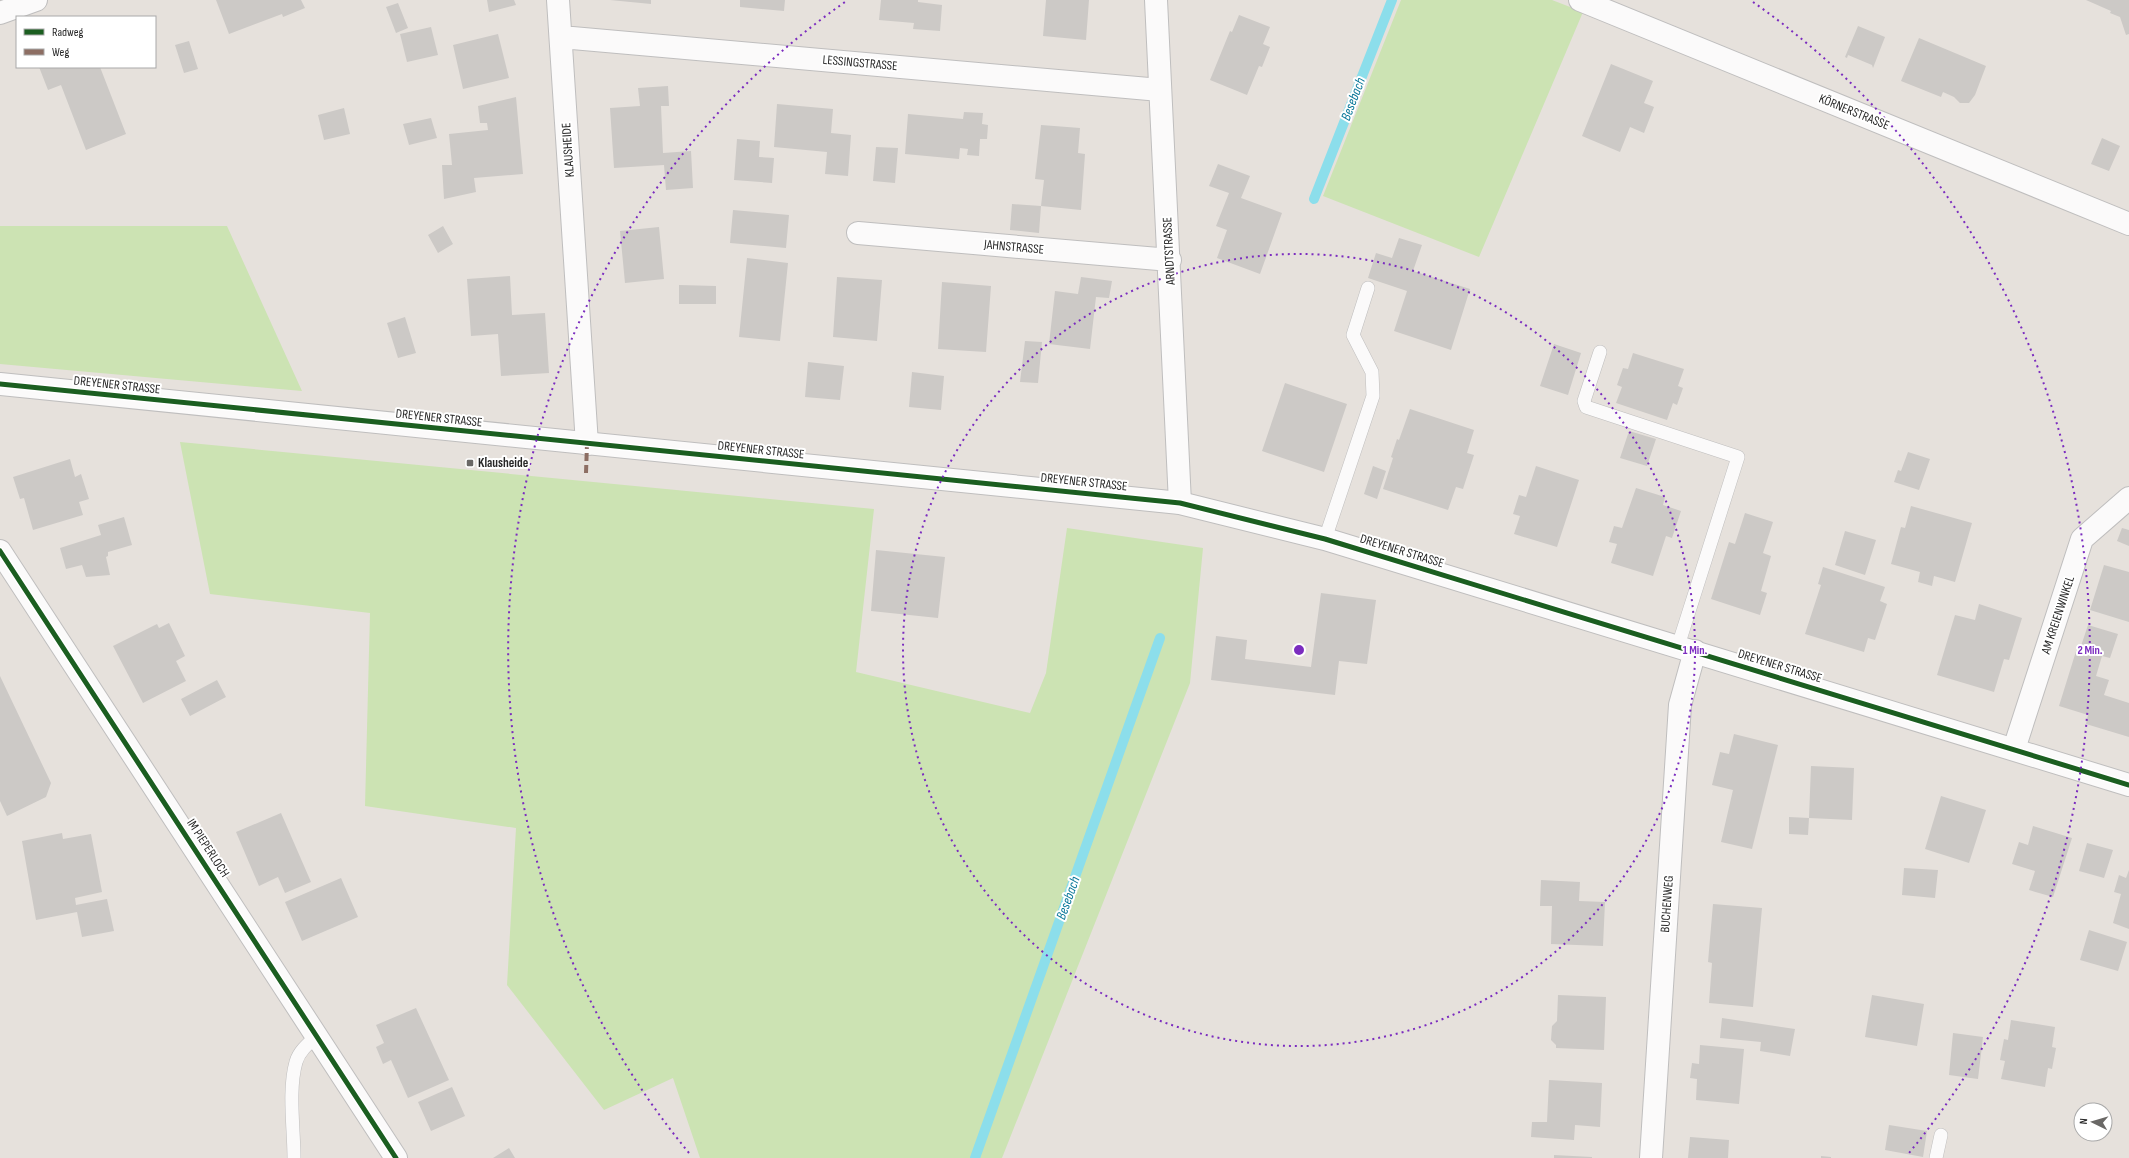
<svg xmlns="http://www.w3.org/2000/svg" width="2129" height="1158" viewBox="0 0 2129 1158" font-family="'Sofia Sans Condensed',sans-serif">
	<style>
		.green { fill: #cce3b3 }
		.lines { fill: none; stroke-linecap: round; stroke-linejoin: round }
		.stream { stroke: #8cdeeb; stroke-width: 10 }
		.building { fill: #ccc9c6 }
		.lane-casing { stroke: #bfbebe; stroke-width: 14 }
		.street-casing { stroke: #bfbebe; stroke-width: 24 }
		.secondary-casing { stroke: #bfbebe; stroke-width: 24 }
		.lane { stroke: #fbfafa; stroke-width: 13 }
		.street { stroke: #fbfafa; stroke-width: 22 }
		.secondary { stroke: #fbfafa; stroke-width: 22 }
		.quiet { stroke: #8d6e63; stroke-width: 4; stroke-dasharray: 8 4; stroke-linecap: butt }
		.cycleway-casing { stroke: #fff; stroke-width: 8 }
		.cycleway { stroke: #1b5e20; stroke-width: 5 }
		.ring { fill: none; stroke: #7b2cbf; stroke-width: 2; stroke-dasharray: 2 4 }
		.poi-dot { fill: #6a6866; stroke: #fff; stroke-width: 1.5 }
		.labels { text-anchor: middle; dominant-baseline: central; stroke-width: 4; stroke-linejoin: round; paint-order: stroke }
		.street-label { font-size: 13px; fill: #272727; stroke: #fff }
		.poi-label { font-size: 13px; font-weight: bold; fill: #272727; stroke: #fff; text-anchor: start }
		.water-label { font-size: 14px; font-style: italic; fill: #087799; stroke: #fff }
		.centre { fill: #7b2cbf; stroke: #fff; stroke-width: 2 }
		.ring-label { font-size: 12px; text-anchor: middle; font-weight: bold; fill: #7b2cbf; stroke: #fff; stroke-width: 4; stroke-linejoin: round; paint-order: stroke }
	</style>
	<rect width="100%" height="100%" fill="#e6e1dc"/>
	<path class="green" d="M1401 0H1552L1583 12 1479 257 1323 196Z
		M0 226H227L302 391 0 364Z
		M180 442 874 509 856 672 1030 713 1046 673 1067 528 1203 548 1190 683 1002 1158H700L673 1078 604 1110 507 985 516 828 365 806 370 613 210 594Z"/>
	<g class="lines">
		<path class="stream" d="M1314 199 1392 0
			M975 1158 1160 638"/>
	</g>
	<path class="building" d="M216 0H301L305 8 283 17 282 14 229 34Z
		M487 0H514L516 5 489 12Z
		M610 0H651V4Z
		M740 0H785L784 11 740 7Z
		M881 0H918V2L942 5 940 31 913 29 914 23 879 20Z
		M1046 0H1089L1086 40 1043 36Z
		M2086 0H2129V34L2126 35 2120 17 2110 13 2111 11Z
		M398 3 408 28 396 33 386 7Z
		M1239 15 1270 27 1263 44 1270 47 1262 67 1259 66 1247 95 1210 80 1230 31 1232 32Z
		M1858 26 1885 37 1873 68 1872 65 1848 55 1847 58 1845 57Z
		M431 27 438 55 407 62 400 34Z
		M498 34 509 78 463 89 453 45Z
		M1919 38 1986 66 1975 95 1969 103H1960L1954 97 1943 92 1941 97 1901 81Z
		M189 41 198 69 184 73 175 45Z
		M1611 64 1653 81 1644 103 1654 107 1644 133 1630 127 1620 152 1582 136Z
		M39 67H100L126 134 86 150 61 85 48 90Z
		M668 86 669 106H661L663 153 691 151 693 188 666 190 664 165 614 168 610 108 640 106 638 88Z
		M516 97 523 174 474 178 476 192 444 199 442 165H452L449 134 488 130 487 123H480L478 106Z
		M777 104 833 109 831 133 851 135 848 176 825 174 827 152 774 147Z
		M344 108 350 134 324 140 318 115Z
		M964 112 983 113 982 124 988 125 987 139H980L979 156 967 155 968 149 960 148 959 159 905 154 908 114 963 119Z
		M431 118 437 138 409 145 403 124Z
		M1041 125 1080 128 1078 153 1085 154 1081 210 1041 206 1044 180 1035 179Z
		M2102 138 2120 146 2109 171 2091 164Z
		M737 139 760 141 759 157 774 158 772 183 734 180Z
		M876 147 898 148 895 183 873 181Z
		M1218 164 1250 176 1241 198 1282 213 1260 274 1217 258 1227 230 1216 226 1229 193 1209 186Z
		M1012 204 1041 206 1039 233 1010 230Z
		M733 210 789 215 786 248 730 243Z
		M443 226 453 244 438 253 428 235Z
		M659 227 664 279 625 283 620 231Z
		M1399 238 1422 245 1413 271 1470 289 1451 350 1394 331 1407 291 1368 278 1376 253 1392 258Z
		M747 258 788 263 780 341 739 337Z
		M510 276 512 315 545 313 549 373 501 376 498 334 471 336 467 279Z
		M837 277 882 280 877 341 833 337Z
		M1081 277 1112 281 1109 298 1096 297 1090 349 1049 344 1055 291 1078 294Z
		M942 282 991 286 986 352 938 349Z
		M679 285 716 286V304H679Z
		M405 317 416 353 398 358 387 323Z
		M1025 341 1042 342 1038 383 1020 382Z
		M1554 344 1581 353 1568 395 1540 386Z
		M1633 353 1684 369 1678 386 1683 388 1677 405 1673 403 1667 420 1616 403 1622 387 1617 385 1623 368 1628 369Z
		M808 362 844 366 840 400 805 397Z
		M912 372 944 376 941 410 909 407Z
		M1285 383 1347 404 1324 472 1262 451Z
		M1410 409 1474 430 1467 453 1474 455 1463 489 1456 487 1448 510 1383 489 1393 458 1391 457 1397 439 1399 440Z
		M1629 431 1656 439 1647 466 1620 458Z
		M1908 452 1930 459 1919 490 1894 482 1898 470 1901 471Z
		M70 459 75 477 81 474 89 499 79 502 83 515 33 530 24 498 20 499 13 477Z
		M1373 466 1386 471 1377 499 1364 494Z
		M1536 466 1579 480 1557 547 1514 534 1520 516 1513 514 1519 495 1526 497Z
		M1636 488 1665 497 1663 505 1681 511 1672 538 1666 536 1653 576 1611 563 1617 544 1609 542 1614 526 1622 528Z
		M1911 506 1972 523 1955 582 1934 576 1932 586 1918 582 1920 572 1891 564 1901 527 1905 528Z
		M1745 513 1773 522 1763 553 1771 556 1761 591 1767 593 1760 615 1711 599 1729 542 1735 544Z
		M124 517 132 545 108 552V556L106 557 110 575 86 577 82 565 66 569 60 548 101 535 98 525Z
		M2122 528 2129 530V546L2117 541Z
		M1845 531 1876 540 1865 575 1835 565Z
		M876 550 945 557 938 618 871 611Z
		M2104 565 2129 572V622L2090 610Z
		M1823 567 1885 587 1880 601 1887 604 1875 640 1868 638 1864 652 1805 634 1821 585 1818 584Z
		M1321 593 1376 600 1367 664 1339 661 1335 695 1211 680 1216 636 1247 640 1245 659 1311 667Z
		M1979 604 2022 618 2009 660 2004 659 1994 692 1937 675 1955 615 1975 620Z
		M169 623 185 656 176 661 186 681 143 703 113 646 157 624 159 628Z
		M2088 625 2118 634 2110 658 2102 656 2096 676 2109 680 2104 695 2129 703V737L2086 724 2088 715 2059 706 2077 648 2080 649Z
		M0 676 51 783 46 797 7 816 0 801Z
		M217 680 226 697 190 716 181 699Z
		M1734 734 1778 745 1752 849 1721 842 1733 790 1712 785 1720 752 1729 754Z
		M1811 766 1854 768 1852 820 1809 818 1808 835 1789 834V817L1809 818Z
		M1941 796 1986 810 1969 863 1925 849Z
		M281 813 311 882 285 893 278 877 259 886 236 832Z
		M2033 826 2072 838 2053 897 2029 890 2035 871 2012 864 2019 842 2028 845Z
		M62 833 63 839 91 834 102 892 75 898 76 905 107 899 114 931 82 937 77 912 36 920 22 841Z
		M2087 843 2113 850 2104 878 2079 871Z
		M1904 868 1938 870 1935 898 1902 895Z
		M2129 870V929L2113 923 2121 894 2114 892 2119 875 2126 878Z
		M341 878 358 917 302 941 285 902Z
		M1541 880 1580 882 1579 901 1605 902 1603 946 1551 944 1552 906H1540Z
		M1713 904 1762 908 1753 1007 1709 1003 1712 963 1708 962Z
		M2089 930 2127 942 2118 971 2080 960Z
		M1558 995 1606 997 1604 1050 1556 1048V1045L1551 1040 1552 1026 1557 1021Z
		M1872 995 1924 1004 1917 1046 1865 1037Z
		M416 1008 449 1080 408 1098 391 1060 383 1064 376 1047 384 1043 376 1025Z
		M1722 1018 1795 1029 1790 1056 1760 1051 1761 1042 1720 1038Z
		M2011 1020 2055 1027 2052 1047 2056 1048 2052 1069 2048 1068 2045 1087 2001 1079 2005 1061 2000 1060 2004 1039 2008 1040Z
		M1953 1033 1983 1037 1978 1079 1949 1075Z
		M1700 1045 1744 1049 1739 1104 1696 1100 1697 1079 1690 1078 1692 1063 1699 1064Z
		M1549 1080 1602 1083 1600 1127 1575 1125 1574 1140 1531 1137 1532 1122H1547Z
		M452 1087 465 1116 431 1131 418 1102Z
		M1889 1125 1927 1131 1923 1157 1885 1150Z
		M1690 1137 1729 1140 1728 1158H1688Z
		M509 1148 515 1158H493Z
		M1554 1155 1592 1157V1158H1554Z
		M1821 1156 1831 1157V1158H1821Z"/>
	<g class="lines">
		<g class="lane-casing">
			<path id="lane" d="M1600 352 1584 401 1586 407 1738 457 1678 646
				M1325 539 1373 396 1372 372 1353 335 1368 288
				M294 1158C294 1129 288 1090 296 1062 299 1051 309 1043 317 1036
				M1936 1158 1941 1135"/>
		</g>
		<g class="street-casing">
			<path id="street" d="M558 0 587 444
				M1156 0 1180 503
				M1580 0 2129 224
				M0 13 36 0
				M561 37 1160 90
				M858 233 1170 260
				M0 551 396 1158
				M2014 749 2082 539 2129 498
				M1651 1158 1680 705 1695 651"/>
		</g>
		<g class="secondary-casing">
			<path id="secondary" d="M0 384 1180 503 1325 539 2129 785"/>
		</g>
		<use href="#lane" class="lane"/>
		<use href="#street" class="street"/>
		<use href="#secondary" class="secondary"/>
		<path class="quiet" d="M586 473 587 444"/>
		<g class="cycleway-casing">
			<path id="cycleway" d="M0 384 1180 503 1325 539 2129 785
				M0 551 396 1158"/>
		</g>
		<use href="#cycleway" class="cycleway"/>
	</g>
	<g class="ring">
		<circle cx="1299" cy="650" r="396"/>
		<path d="M689 1153A791 791 0 0 1 845 2M1753 2A791 791 0 0 1 1909 1153"/>
	</g>
	<rect class="poi-dot" x="466" y="459" width="8" height="8" rx="2"/>
	<g class="labels">
		<g class="street-label">
			<text transform="translate(860 63) rotate(5)">LESSINGSTRASSE</text>
			<text transform="translate(1854 112) rotate(22)">KÖRNERSTRASSE</text>
			<text transform="translate(568 150) rotate(-94)">KLAUSHEIDE</text>
			<text transform="translate(1014 247) rotate(5)">JAHNSTRASSE</text>
			<text transform="translate(1169 251) rotate(-93)">ARNDTSTRASSE</text>
			<text transform="translate(117 385) rotate(6)">DREYENER STRASSE</text>
			<text transform="translate(439 418) rotate(6)">DREYENER STRASSE</text>
			<text transform="translate(761 450) rotate(6)">DREYENER STRASSE</text>
			<text transform="translate(1084 482) rotate(6)">DREYENER STRASSE</text>
			<text transform="translate(1402 551) rotate(17)">DREYENER STRASSE</text>
			<text transform="translate(2058 615) rotate(-72)">AM KREIENWINKEL</text>
			<text transform="translate(1780 666) rotate(17)">DREYENER STRASSE</text>
			<text transform="translate(208 848) rotate(57)">IM PIEPERLOCH</text>
			<text transform="translate(1667 904) rotate(-86)">BUCHENWEG</text>
		</g>
		<g class="poi-label">
			<text x="478" y="463">Klausheide</text>
		</g>
		<g class="water-label">
			<text transform="translate(1353 99) rotate(-69)">Besebach</text>
			<text transform="translate(1068 898) rotate(-70)">Besebach</text>
		</g>
	</g>
	<circle cx="1299" cy="650" r="6" class="centre"/>
	<g class="ring-label">
		<text x="1695" y="654">1 Min.</text>
		<text x="2090" y="654">2 Min.</text>
	</g>
	<rect x="16" y="16" width="140" height="52" fill="#ffffff" stroke="#a9a9a9"/>
	<rect x="24" y="29" width="20" height="6" fill="#1b5e20" stroke="#a9a9a9"/>
	<text x="52" y="36" font-size="12" fill="#272727">Radweg</text>
	<rect x="24" y="49" width="20" height="6" fill="#8d6e63" stroke="#a9a9a9"/>
	<text x="52" y="56" font-size="12" fill="#272727">Weg</text>
	<g transform="translate(2093 1122) rotate(275)"><circle r="19" fill="#ffffff" stroke="#a9a9a9"/>
	<path d="M0-3L7 15L0 10L-7 15Z" fill="#6a6866"/>
	<text y="-6" font-size="11" font-weight="bold" text-anchor="middle" fill="#272727">N</text>
	</g>
</svg>
